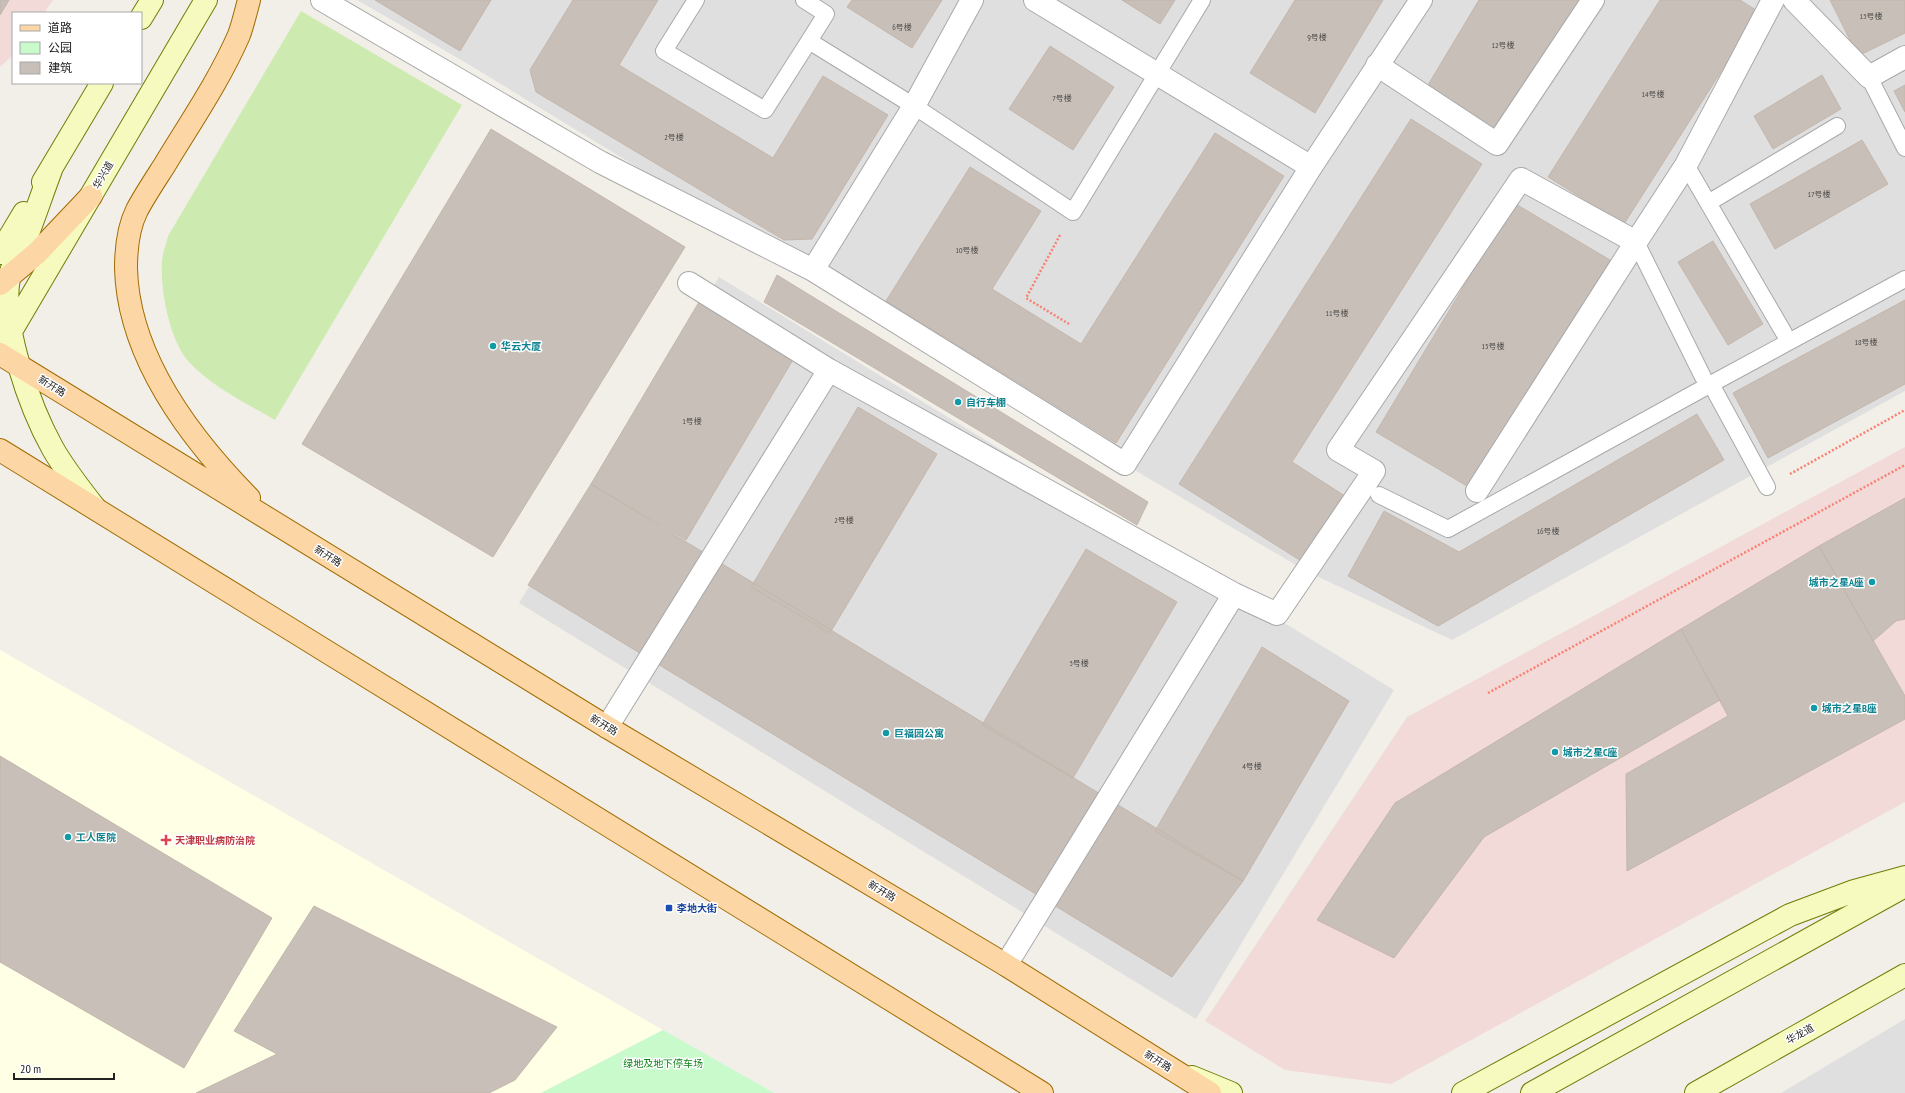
<svg xmlns="http://www.w3.org/2000/svg" width="1905" height="1093" viewBox="0 0 1905 1093" font-family="'PT Sans Narrow','Noto Sans SC',sans-serif">
	<style>
		.residential { fill: #e0dfdf }
		.commercial { fill: #f2dad9 }
		.education { fill: #ffffe5 }
		.grass { fill: #cdebb0 }
		.park { fill: #c8facc }
		.building { fill: #c7bfb8; stroke: #c4b6ab }
		.lines { fill: none; stroke-linecap: round; stroke-linejoin: round }
		.service-casing { stroke: #a9a9a9; stroke-width: 18 }
		.minor-casing { stroke: #a9a9a9; stroke-width: 24 }
		.secondary-casing { stroke: #707d05; stroke-width: 24 }
		.primary-casing { stroke: #a06b00; stroke-width: 24 }
		.path { stroke: #fa8072; stroke-width: 2.5; stroke-dasharray: 2 2; stroke-linecap: butt }
		.service { stroke: #fff; stroke-width: 16 }
		.minor { stroke: #fff; stroke-width: 22 }
		.secondary { stroke: #f7fabf; stroke-width: 22 }
		.primary { stroke: #fcd6a4; stroke-width: 22 }
		.culture-dot { fill: #0f9aa8; stroke: #fff; stroke-width: 1.5 }
		.health-dot { fill: #e0444e; stroke: #fff; stroke-width: 1.5 }
		.transit-dot { fill: #1a4fb4; stroke: #fff; stroke-width: 1.5 }
		.labels { text-anchor: middle; dominant-baseline: central; stroke-width: 3; stroke-linejoin: round; paint-order: stroke }
		.number-label { font-size: 8px; fill: #4b4948 }
		.street-label { font-size: 10px; fill: #222; stroke: #fff }
		.culture-label { font-size: 10px; font-weight: bold; fill: #0d838f; stroke: #fff; text-anchor: start }
		.health-label { font-size: 10px; font-weight: bold; fill: #be3a42; stroke: #fff; text-anchor: start }
		.transit-label { font-size: 10px; font-weight: bold; fill: #164399; stroke: #fff; text-anchor: start }
		.park-label { font-size: 10px; fill: #0c8416; stroke: #fff }
	</style>
	<rect width="100%" height="100%" fill="#f2efe9"/>
	<path class="residential" d="M357 0H1905V391L1452 640 1306 571 1143 475 463 61Z
		M719 277 1394 690 1196 1019 519 603Z
		M1905 1019V1093H1781Z"/>
	<path class="commercial" d="M0 0H53L44 13H13V55L0 67Z
		M1905 447V802L1391 1084 1285 1070 1205 1021 1407 717Z"/>
	<path class="education" d="M0 650 663 1030 541 1093H0Z"/>
	<path class="grass" d="M301 11 462 105 275 420C246 403 212 387 189 362 170 342 160 290 162 263 162 254 166 245 168 236Z"/>
	<path class="park" d="M663 1030 774 1093H541Z"/>
	<path class="building" d="M0 0H9L0 15Z
		M375 0H491L460 51Z
		M573 0H658L619 65 773 158 823 76 888 115 812 239 784 240 536 92 530 70Z
		M852 0H942L912 48 847 7Z
		M1122 0H1175L1160 24Z
		M1295 0H1383L1315 113 1250 73Z
		M1479 0H1581L1500 135 1425 90Z
		M1660 0H1740L1759 12 1624 224 1548 177Z
		M1830 0H1905V33L1858 56Z
		M1050 46 1114 87 1073 150 1009 109Z
		M1822 75 1841 109 1773 149 1754 116Z
		M1905 85V112L1894 91Z
		M1411 119 1482 164 1292 462 1348 498 1306 564 1179 484Z
		M491 129 685 247 493 557 302 444Z
		M1215 133 1284 176 1116 443 886 301 970 167 1041 211 992 289 1081 344Z
		M1862 140 1888 184 1775 249 1750 204Z
		M1514 203 1610 260 1472 489 1376 432Z
		M1713 241 1763 324 1728 345 1678 262Z
		M777 275 1148 502 1137 525 764 302Z
		M1905 300V384L1768 458 1733 393Z
		M699 302 794 358 686 540 591 484Z
		M858 407 937 454 830 633 751 587Z
		M1697 414 1724 460 1438 626 1348 576 1384 511 1459 552Z
		M591 484 1243 881 1172 977 528 585Z
		M1905 498V619L1896 621 1873 641 1819 546Z
		M1819 546 1905 696V719L1627 871 1626 774 1728 716 1681 629Z
		M1086 549 1177 602 1073 778 982 725Z
		M1681 629 1720 700 1484 837 1394 958 1317 920 1395 803Z
		M1262 647 1349 701 1243 881 1155 831Z
		M0 756 272 918 184 1068 0 962Z
		M314 906 557 1027 515 1080 489 1093H196L277 1054 234 1031Z"/>
	<g class="lines">
		<g class="service-casing">
			<path id="service" d="M696 0 664 51 765 110 809 41
				M804 0 826 14 809 41 914 106 1073 212 1202 0
				M1869 77 1905 148
				M1686 165 1784 333
				M1708 203 1837 126
				M1636 242 1703 377
				M1767 487 1711 384 1905 279
				M1379 495 1448 529 1711 384"/>
		</g>
		<g class="minor-casing">
			<path id="minor" d="M322 0 600 162 813 270 1125 464 1311 167
				M1035 0 1311 167 1421 0
				M1794 0 1869 77 1905 57
				M1377 65 1497 144 1593 0
				M813 270 914 106 972 0
				M689 283 829 370
				M1477 491 1636 242
				M607 727 829 370 1234 594 1277 614 1374 471 1338 450 1521 179 1636 242 1686 165 1773 0
				M1006 965 1234 594"/>
		</g>
		<g class="secondary-casing">
			<path id="secondary" d="M141 18 152 0
				M51 170C42 194 34 218 25 241 20 253 12 265 9 278 0 324 30 408 53 449 65 470 80 489 95 508
				M43 182 102 83
				M0 253 24 213
				M0 350 206 0
				M1192 1077 1231 1093
				M1463 1093 1790 915 1854 891 1905 877
				M1532 1093 1905 886
				M1696 1093 1905 975"/>
		</g>
		<g class="primary-casing">
			<path id="primary" d="M0 284 37 253 91 196
				M0 354 607 727 1006 965 1210 1093
				M0 450 1042 1093
				M249 498C190 438 128 356 126 268 126 248 128 228 137 210 145 195 155 180 164 166 190 123 219 81 239 35 243 24 246 11 249 0"/>
		</g>
		<path class="path" d="M1060 235 1026 298 1069 324
			M1790 474 1905 410
			M1488 693 1905 465"/>
		<use href="#service" class="service"/>
		<use href="#minor" class="minor"/>
		<use href="#secondary" class="secondary"/>
		<use href="#primary" class="primary"/>
	</g>
	<g class="culture-dot">
		<circle cx="493" cy="346" r="4"/>
		<circle cx="958" cy="402" r="4"/>
		<circle cx="1872" cy="582" r="4"/>
		<circle cx="1814" cy="708" r="4"/>
		<circle cx="886" cy="733" r="4"/>
		<circle cx="1555" cy="752" r="4"/>
		<circle cx="68" cy="837" r="4"/>
	</g>
	<path class="health-dot" d="M164 834h4v4h4v4h-4v4h-4v-4h-4v-4h4z"/>
	<rect class="transit-dot" x="665" y="904" width="8" height="8" rx="2"/>
	<g class="labels">
		<g class="number-label">
			<text x="1871" y="16">13号楼</text>
			<text x="902" y="27">6号楼</text>
			<text x="1317" y="37">9号楼</text>
			<text x="1503" y="45">12号楼</text>
			<text x="1653" y="94">14号楼</text>
			<text x="1062" y="98">7号楼</text>
			<text x="674" y="137">2号楼</text>
			<text x="1819" y="194">17号楼</text>
			<text x="967" y="250">10号楼</text>
			<text x="1337" y="313">11号楼</text>
			<text x="1866" y="342">18号楼</text>
			<text x="1493" y="346">15号楼</text>
			<text x="692" y="421">1号楼</text>
			<text x="844" y="520">2号楼</text>
			<text x="1548" y="531">16号楼</text>
			<text x="1079" y="663">3号楼</text>
			<text x="1252" y="766">4号楼</text>
		</g>
		<g class="street-label">
			<text transform="translate(103 175) rotate(-60)">华兴道</text>
			<text transform="translate(52 386) rotate(32)">新开路</text>
			<text transform="translate(328 556) rotate(32)">新开路</text>
			<text transform="translate(604 725) rotate(31)">新开路</text>
			<text transform="translate(882 891) rotate(31)">新开路</text>
			<text transform="translate(1800 1034) rotate(-29)">华龙道</text>
			<text transform="translate(1158 1061) rotate(32)">新开路</text>
		</g>
		<g class="culture-label">
			<text x="501" y="346">华云大厦</text>
			<text x="966" y="402">自行车棚</text>
			<text x="1864" y="582" text-anchor="end">城市之星A座</text>
			<text x="1822" y="708">城市之星B座</text>
			<text x="894" y="733">巨福园公寓</text>
			<text x="1563" y="752">城市之星C座</text>
			<text x="76" y="837">工人医院</text>
		</g>
		<g class="health-label">
			<text x="175" y="840">天津职业病防治院</text>
		</g>
		<g class="transit-label">
			<text x="677" y="908">李地大街</text>
		</g>
		<g class="park-label">
			<text x="663" y="1063">绿地及地下停车场</text>
		</g>
	</g>
	<rect x="12" y="12" width="130" height="72" fill="#ffffff" stroke="#a7a7a7"/>
	<rect x="20" y="25" width="20" height="6" fill="#fcd6a4" stroke="#a7a7a7"/>
	<text x="48" y="32" font-size="12" fill="#222222">道路</text>
	<rect x="20" y="42" width="20" height="12" fill="#c8facc" stroke="#a7a7a7"/>
	<text x="48" y="52" font-size="12" fill="#222222">公园</text>
	<rect x="20" y="62" width="20" height="12" fill="#c7bfb8" stroke="#a7a7a7"/>
	<text x="48" y="72" font-size="12" fill="#222222">建筑</text>
	<path d="M14 1073v6h100v-6" fill="none" stroke="#222222" stroke-width="2"/>
	<text x="20" y="1073" font-size="12" fill="#222222" stroke="#ffffff" stroke-width="3" paint-order="stroke">20 m</text>
</svg>
